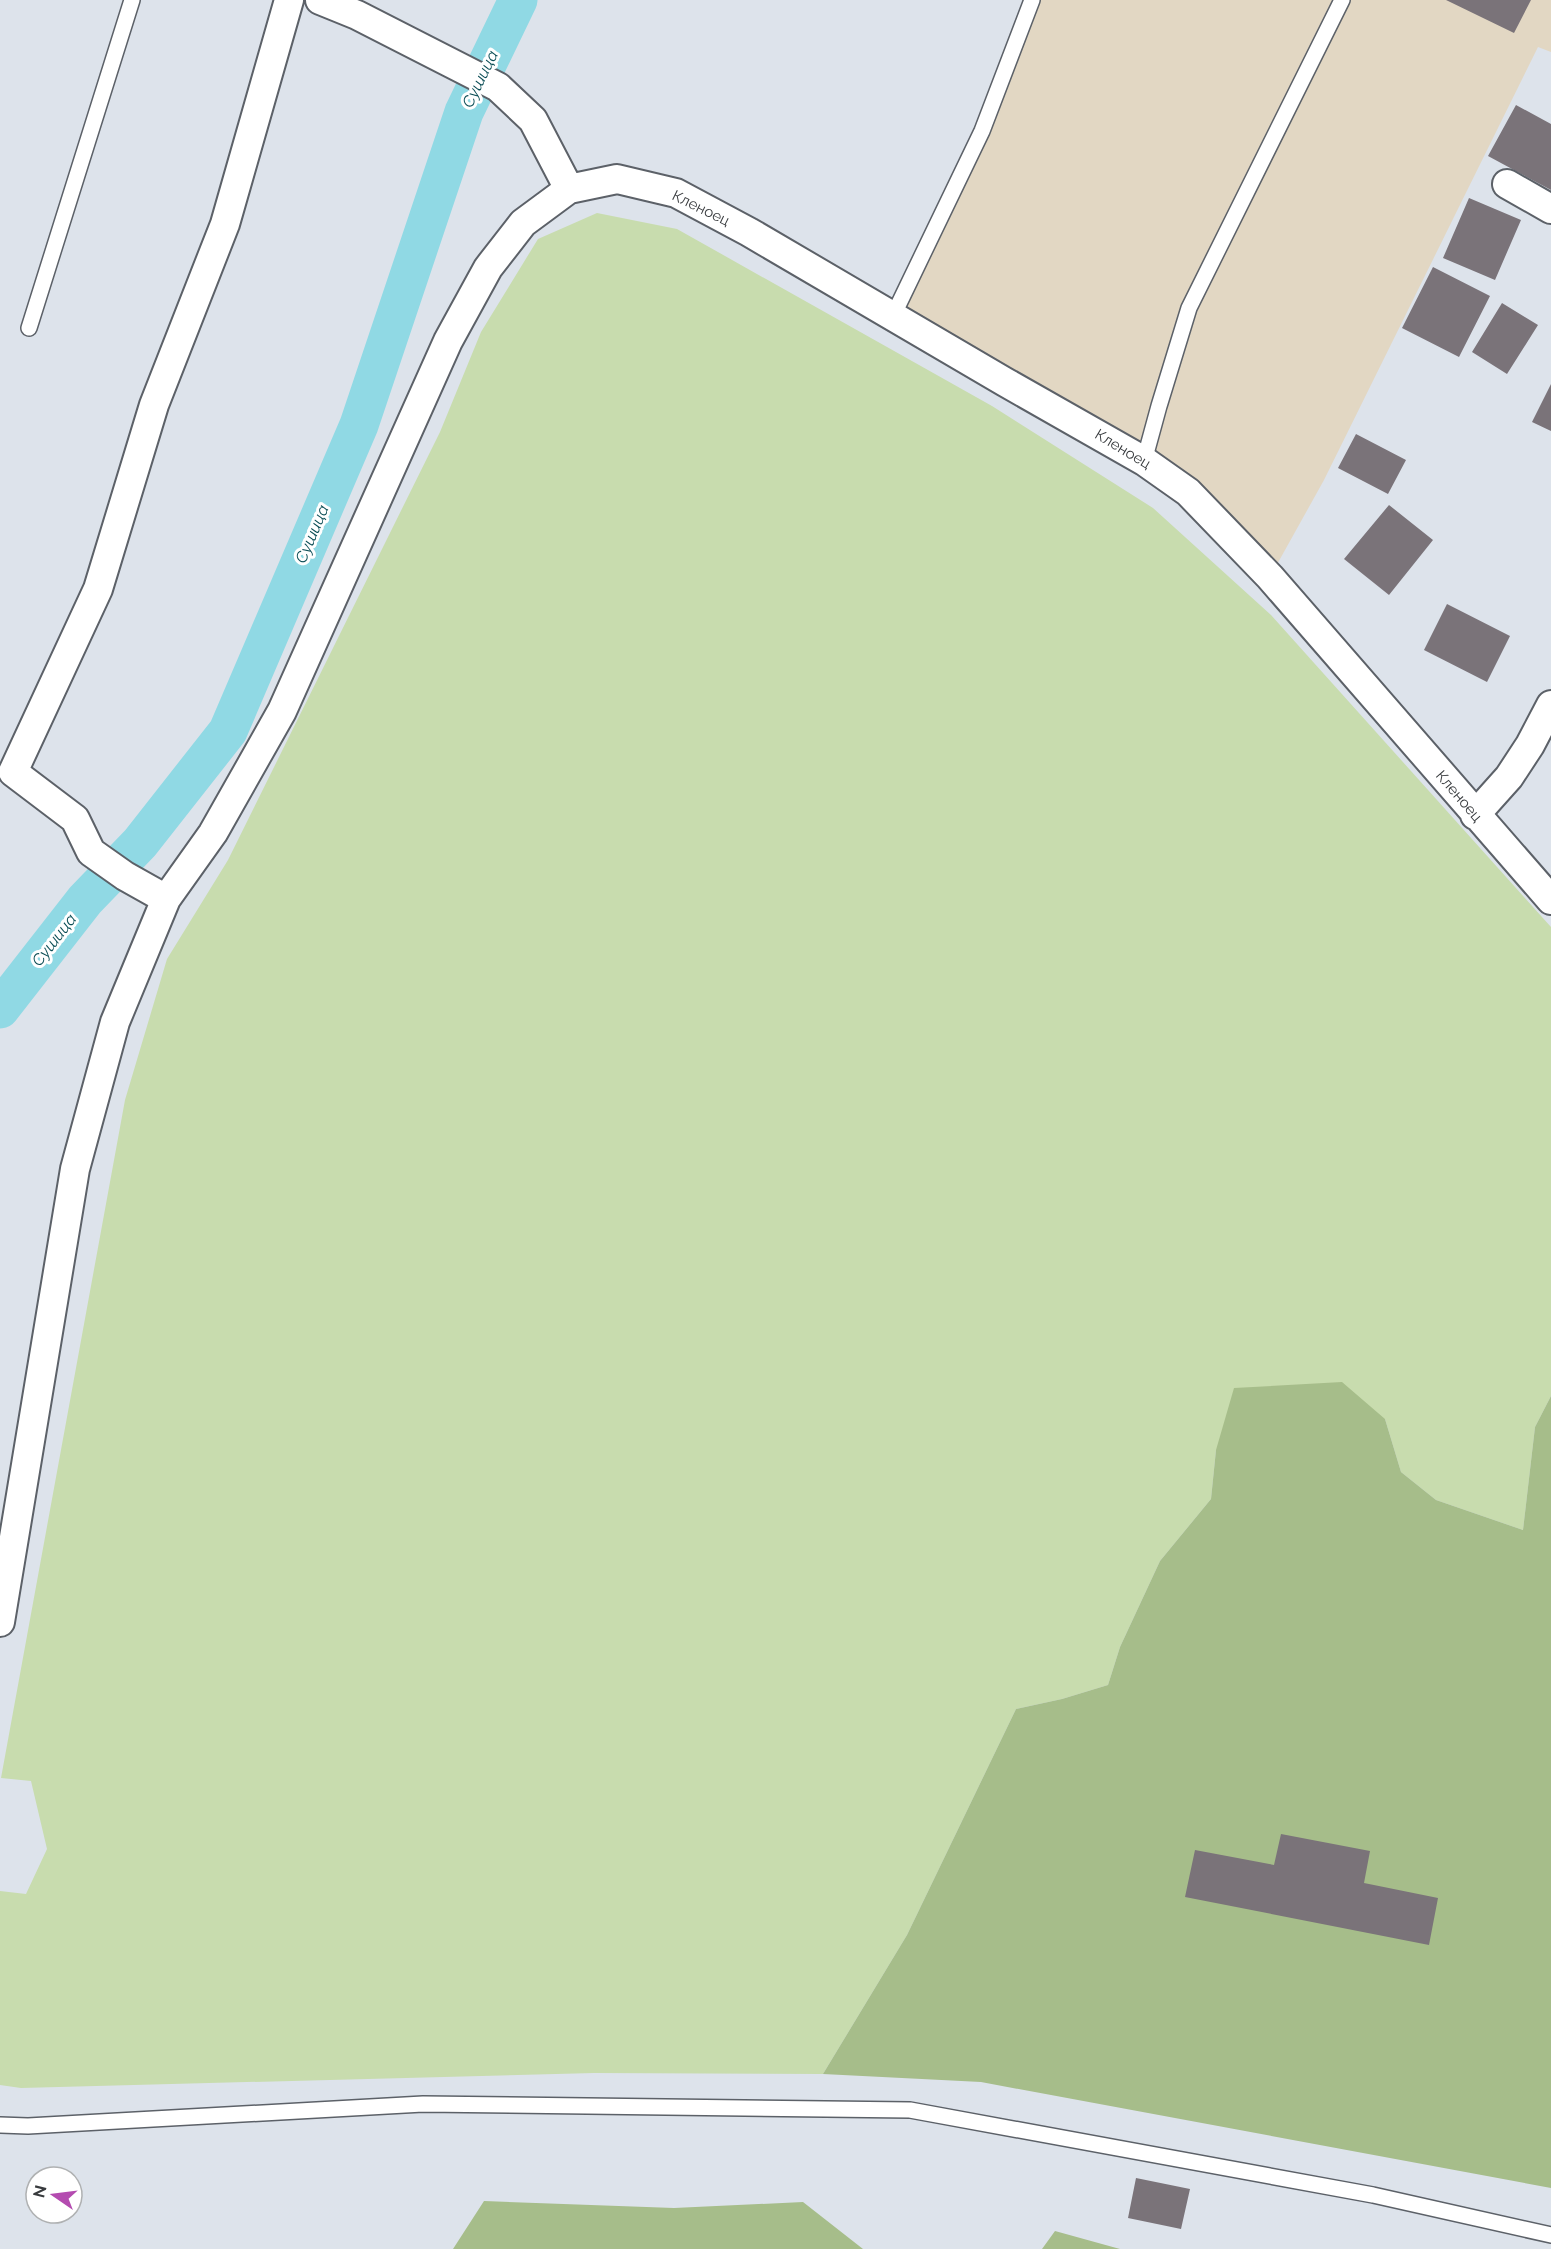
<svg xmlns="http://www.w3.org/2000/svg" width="1551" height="2249" viewBox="0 0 1551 2249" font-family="Raleway,sans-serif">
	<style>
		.industrial { fill: #e2d7c3 }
		.green { fill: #c8dcae }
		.forest { fill: #a6bd8a }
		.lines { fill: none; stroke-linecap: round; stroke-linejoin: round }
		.canal { stroke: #90d9e4; stroke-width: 39 }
		.building { fill: #7a7379 }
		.service-casing { stroke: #5c6168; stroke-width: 18 }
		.minor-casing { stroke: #5c6168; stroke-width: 32 }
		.service { stroke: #fff; stroke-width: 15 }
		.minor { stroke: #fff; stroke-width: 28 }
		.labels { text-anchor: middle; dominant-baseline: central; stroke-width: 6; stroke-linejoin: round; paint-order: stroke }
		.street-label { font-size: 15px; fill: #383b3e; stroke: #fff }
		.water-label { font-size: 16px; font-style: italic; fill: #0a4d55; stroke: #fff }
	</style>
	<rect width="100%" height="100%" fill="#dde3eb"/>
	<path class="industrial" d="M1032 0H1551V52L1538 47 1324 480 1270 577 1188 492 893 316Z"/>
	<path class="green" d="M597 213 677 229 992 406 1153 508 1271 615 1551 927V1396L1535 1427 1523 1530 1436 1500 1401 1472 1385 1419 1216 1450 1211 1499 1160 1561 1120 1647 1108 1685 1062 1699 1016 1709 907 1935 823 2074 594 2073 21 2088 0 2085V1891L26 1894 47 1849 31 1781 1 1778 125 1100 167 959 228 860 440 432 481 332 538 239Z"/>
	<path class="forest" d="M1342 1382 1385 1419 1401 1472 1436 1500 1523 1530 1535 1427 1551 1396V2188L981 2082 823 2074 907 1935 1016 1709 1062 1699 1108 1685 1120 1647 1160 1561 1211 1499 1216 1450 1234 1388Z
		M484 2201 674 2208 803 2202 863 2249H453Z
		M1055 2231 1120 2249H1042Z"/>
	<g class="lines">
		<path class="canal" d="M0 1009 85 900 140 843 228 731 359 425 464 112 518 0"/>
	</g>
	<path class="building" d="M1446 0H1531L1514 33Z
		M1516 105 1551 124V190L1488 156Z
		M1469 198 1521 220 1495 280 1443 258Z
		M1433 267 1490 296 1459 357 1402 328Z
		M1502 303 1538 325 1507 374 1472 352Z
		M1551 384V431L1532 422Z
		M1356 434 1406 460 1388 494 1338 468Z
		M1389 505 1433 540 1389 595 1344 559Z
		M1447 604 1510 636 1487 682 1424 650Z
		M1281 1834 1370 1851 1364 1883 1438 1898 1429 1945 1185 1897 1195 1850 1274 1865Z
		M1136 2178 1190 2189 1181 2229 1128 2218Z"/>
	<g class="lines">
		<g class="service-casing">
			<path id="service" d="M893 316 982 131 1032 0
				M29 328 132 0
				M1144 461 1159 406 1189 308 1342 0
				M0 2125 28 2126 423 2104 910 2110 1373 2195 1551 2235"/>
		</g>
		<g class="minor-casing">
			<path id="minor" d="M320 0 357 15 498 87 533 120 569 189
				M1507 184 1551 209
				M1475 815 1509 777 1530 745 1551 705
				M166 899 125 876 91 852 75 819 13 772 98 589 154 405 225 224 289 0
				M0 1622 75 1169 115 1022 166 899 213 833 282 711 448 341 488 268 523 223 569 189 617 179 676 193 749 232 1005 382 1144 461 1188 492 1270 577 1551 900"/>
		</g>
		<use href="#service" class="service"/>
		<use href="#minor" class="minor"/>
	</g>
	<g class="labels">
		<g class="street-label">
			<text transform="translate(701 208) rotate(26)">Кленоец</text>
			<text transform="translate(1123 449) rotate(31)">Кленоец</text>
			<text transform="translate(1459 796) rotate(49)">Кленоец</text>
		</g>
		<g class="water-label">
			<text transform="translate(480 79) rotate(-64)">Сушица</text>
			<text transform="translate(312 534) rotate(-67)">Сушица</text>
			<text transform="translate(54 940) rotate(-52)">Сушица</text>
		</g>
	</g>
	<g transform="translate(54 2195) rotate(284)"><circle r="28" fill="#ffffff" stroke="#afb1b2" stroke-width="1.5"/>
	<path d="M0-4.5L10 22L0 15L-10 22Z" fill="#b44cb0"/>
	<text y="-9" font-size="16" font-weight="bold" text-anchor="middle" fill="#383b3e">N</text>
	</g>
</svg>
